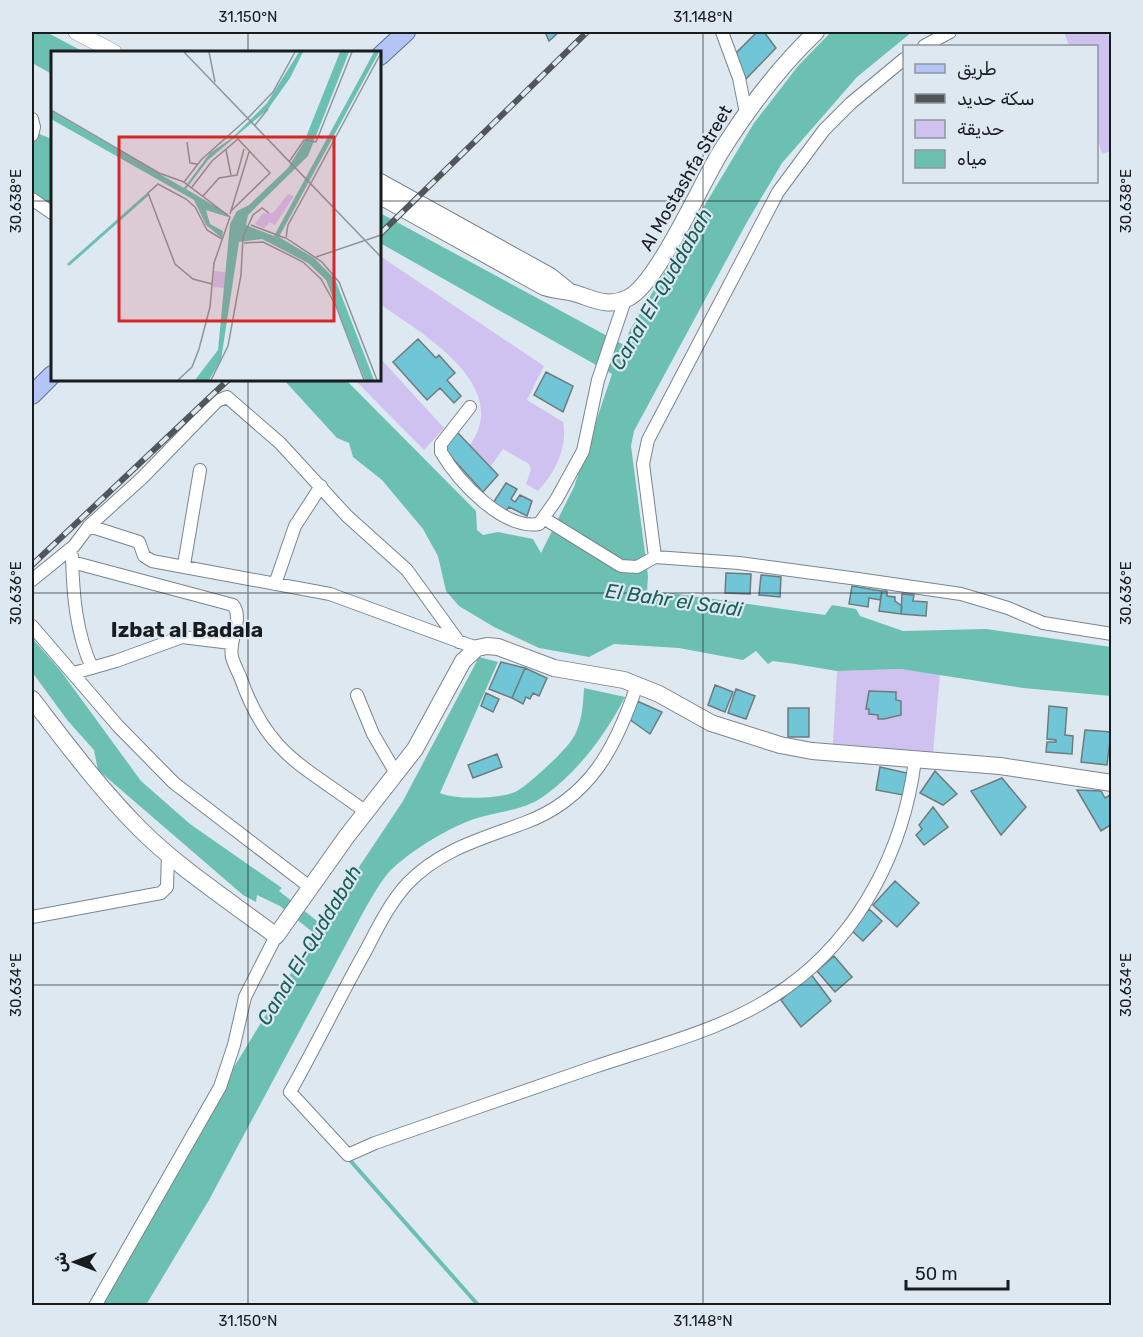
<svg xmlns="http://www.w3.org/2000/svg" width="1143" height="1337" viewBox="0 0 1143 1337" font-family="Rubik,Cairo,sans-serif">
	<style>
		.green { fill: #cfc2f0 }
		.water { fill: #6bc0b2 }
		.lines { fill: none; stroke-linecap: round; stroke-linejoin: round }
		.stream { stroke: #6bc0b2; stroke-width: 4 }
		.building { fill: #70c6d6; stroke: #6e7b7d; stroke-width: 1.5 }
		.minor-casing { stroke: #7b858c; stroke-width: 14 }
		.tertiary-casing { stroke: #7b858c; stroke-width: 16 }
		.secondary-casing { stroke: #7b858c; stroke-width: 18 }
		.primary-casing { stroke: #5d70a6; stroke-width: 20 }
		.minor { stroke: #fff; stroke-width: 12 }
		.tertiary { stroke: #fff; stroke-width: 15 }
		.secondary { stroke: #fff; stroke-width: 16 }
		.primary { stroke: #b4c5f5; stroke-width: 18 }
		.rail-casing { stroke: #50565a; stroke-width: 6 }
		.rail { stroke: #dde8f0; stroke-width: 4; stroke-dasharray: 11; stroke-linecap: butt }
		.ticks { fill: none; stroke: #181c1f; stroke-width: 1.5; stroke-opacity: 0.45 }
		.labels { text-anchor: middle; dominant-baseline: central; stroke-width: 4.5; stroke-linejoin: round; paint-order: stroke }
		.street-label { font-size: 18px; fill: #181c1f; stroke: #dde8f0 }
		.water-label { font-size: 20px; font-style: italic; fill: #1a5f55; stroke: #dde8f0 }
		.quarter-label { font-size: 21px; font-weight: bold; fill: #181c1f; stroke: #dde8f0 }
		.inset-river { fill: none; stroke: #6bc0b2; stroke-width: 3 }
		.inset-road { fill: none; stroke: #8e969c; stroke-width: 1.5 }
		.view { fill: #d62828; fill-opacity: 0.15; stroke: #d62828; stroke-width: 3 }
		.inset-edge { fill: none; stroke: #181c1f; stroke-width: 3 }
		.neatline { fill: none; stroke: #181c1f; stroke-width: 2 }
		.ticks-label { font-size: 15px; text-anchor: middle; fill: #181c1f }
	</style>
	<rect width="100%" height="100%" fill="#dde8f0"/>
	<path class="green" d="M1064 32H1107L1112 45 1111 151 1102 154 1097 136 1096 46H1069Z
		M380 256 544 366 527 400 563 422C568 447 555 473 538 491L526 484 531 470 529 464 503 449 491 466 470 445C513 385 421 333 380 304Z
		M380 358 444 428 424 450 355 380H380Z
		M901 669 940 674 933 753 833 744 837 671Z"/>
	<path class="water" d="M32 32H46L84 52H52V74L32 63Z
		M831 32H912L857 77 782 163 747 222 634 431 631 446 648 576 647 592 671 593 825 615 832 605 856 609 860 616 903 631 986 629 1111 647V696L1023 688 901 669 837 671 795 664 773 661 768 664 756 651 743 660 679 648 614 644 589 657 539 648 494 627 459 606 446 591 438 556 423 529 382 480 353 457 349 443 337 438 284 380H346L476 511 477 530 483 535 498 532 533 539 541 553 574 487 612 374 380 243V213L624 345 630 330 754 123 798 66Z
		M32 131 52 139V206L32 191Z
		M32 638 60 670 141 781 190 824 282 888 279 891 321 924 403 801 479 657 498 662 440 793C454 800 503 799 517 791 529 784 563 753 571 741 582 726 583 706 584 688L625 697C606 734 578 772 544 796 524 811 497 811 474 819 446 829 410 851 389 872 380 882 373 896 366 907L209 1200 146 1305H98L220 1090 315 934 280 906 257 895 256 902 243 895 98 770 94 750 68 721 32 672Z"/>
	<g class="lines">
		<path class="stream" d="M348 1158 479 1306"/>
	</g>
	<path class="building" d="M545 32H559L549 41Z
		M757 32H764L776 48 746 79 735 54Z
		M418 339 436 358 439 355 455 373 447 380 461 396 454 403 440 388 427 400 393 362Z
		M546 372 573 386 563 412 534 395Z
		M457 432 498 475 483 492 443 448Z
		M506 483 517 489 511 499 515 502 520 495 532 501 527 516 509 507 506 511 493 503Z
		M726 573 751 574 750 594 725 593Z
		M761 575 781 577 780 597 759 595Z
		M852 586 882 591 880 600 869 598 868 607 849 604Z
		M882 591H887V596L895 597V601L902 606 901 614 879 611Z
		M902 594 914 595 913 601 927 602 926 616 901 614Z
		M501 662 525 668 512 698 489 689Z
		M525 668 547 678 539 696 533 693 530 699 526 697 523 704 512 698Z
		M715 685 733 692 725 712 708 705Z
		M736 689 755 696 746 719 728 713Z
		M869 691 896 692V700L901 701V715L884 719H878V715L869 714V709H866Z
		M486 693 499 699 493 712 481 706Z
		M637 701 662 712 650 734 629 719Z
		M1049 706 1067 708 1065 735 1073 736 1072 754 1046 752 1047 742H1056V740L1047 739Z
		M788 708H809V737H788Z
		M1085 730 1111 732 1107 765 1081 762Z
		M497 754 502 767 473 778 468 765Z
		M880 767 907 773 903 795 876 790Z
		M935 771 957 794 943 805 920 793Z
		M1002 778 1026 807 1001 835 971 791Z
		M1077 790 1101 791 1105 798 1112 794V824L1101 831Z
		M933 807 948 827 924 845 916 835 922 829 919 825Z
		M895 881 919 903 897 927 873 905Z
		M869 909 882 921 863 941 850 929Z
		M834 956 852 977 835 992 817 971Z
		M810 973 831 1001 801 1027 781 1000Z"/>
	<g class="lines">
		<g class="minor-casing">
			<path id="minor" d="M722 32 739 78 746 113
				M924 46 950 32
				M32 119 34 127 32 135
				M32 199 52 213
				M470 407 441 444V452C458 481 503 530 539 524L556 500 583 451 598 380 625 300
				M545 519 621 566 637 567 655 557 739 563 858 579 961 594 1008 608 1043 623 1112 634
				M89 526 139 542 144 556 152 561 330 594 477 648
				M72 556C73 596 76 632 92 668
				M655 557 643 464 648 440 778 192 824 130 851 103 904 59
				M72 562 233 605C244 618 228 641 232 657 234 665 238 671 241 679 268 756 305 766 366 812
				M184 565 200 470
				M32 580 74 546 89 526 142 478 217 401 227 397 280 443 347 516 407 570 459 642
				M275 584 295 526 321 486
				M32 626 118 726 174 783 311 888
				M74 673 116 661 182 637 231 643
				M637 685C616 747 590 799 524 823 482 839 441 849 408 883 390 902 377 929 365 952 339 998 316 1046 290 1092L348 1155 375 1143C448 1118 521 1092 594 1067 659 1045 731 1028 787 987 861 934 904 848 915 760
				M357 695 373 734 397 775
				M32 917 161 893 167 887 168 854
				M95 1306 220 1087 234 1045 245 997 276 936"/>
		</g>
		<g class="tertiary-casing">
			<path id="tertiary" d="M76 32 114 52"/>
		</g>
		<g class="secondary-casing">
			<path id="secondary" d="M380 182 550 276 570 292
				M380 196 544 287C553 290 561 291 570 292 591 297 606 309 628 298 657 284 700 186 720 153 747 110 779 67 816 32
				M32 699C66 743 100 789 140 829 180 869 230 901 276 936L347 836 415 749 463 661 477 648 487 646 498 647 554 668 624 680 659 694 711 723 780 745 812 751 1000 766 1112 783"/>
		</g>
		<g class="primary-casing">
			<path id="primary" d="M380 56 406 32
				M32 395 52 375"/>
		</g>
		<use href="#minor" class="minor"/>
		<use href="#tertiary" class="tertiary"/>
		<use href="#secondary" class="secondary"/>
		<use href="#primary" class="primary"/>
		<g class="rail-casing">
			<path id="rail" d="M380 234 587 32
				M32 565 228 380"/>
		</g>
		<use href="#rail" class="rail"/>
	</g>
	<path class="ticks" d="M248 32V52M703 32V1306M32 201H52M380 201H1112M248 380V1306M32 593H1112M32 985H1112"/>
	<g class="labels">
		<g class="street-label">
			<text transform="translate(686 178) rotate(-60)">Al Mostashfa Street</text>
		</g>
		<g class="water-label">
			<text transform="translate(661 289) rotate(-60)">Canal El-Quddabah</text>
			<text transform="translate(674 600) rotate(8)">El Bahr el Saidi</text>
			<text transform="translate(309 945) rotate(-59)">Canal El-Quddabah</text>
		</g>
		<g class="quarter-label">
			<text x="187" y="629">Izbat al Badala</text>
		</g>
	</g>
	<g transform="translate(51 51)">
		<rect width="330" height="330" fill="#dde8f0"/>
		<path d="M237 143 243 145 224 174 219 171 213 177 204 173 212 162H222ZM163 220 175 221V237L162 236Z" fill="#cfc2f0"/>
		<path d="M248 1H252L239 27 217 58 157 109 135 138 177 163V166L155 159 159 173 172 180 171 187 155 174 143 149 0 68V60L133 137 159 102 181 87 216 52ZM289 1H298L257 105 197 164 195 174 223 185 323 1H328L228 186 263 207 284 228 323 329H314L275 229 257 212 211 188 188 191 170 309 158 329H144L167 299 179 173 186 160 198 154 237 117 253 91Z" fill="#6bc0b2"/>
		<path class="inset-river" d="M17 214 97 143"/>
		<path class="inset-road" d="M133 1 330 206M158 1 164 31M0 59 108 122 133 131M197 67 222 41 244 1M204 74 217 58M136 91 139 112 146 113M175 99 180 124M238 111 253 89 265 91 301 1M260 132 330 2M260 132 237 174 235 187 271 211 288 231 326 329M141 136 161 110 187 88 219 122 180 160M152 145 168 127 186 124 193 98M179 163 198 101M200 174 234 187M193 192 212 191 252 211 270 228 285 255 313 329M265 206 330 184M161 233 142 228 124 213 97 142 107 133 135 148 144 156 156 179 171 188M127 329 141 316 148 298 159 256 163 212 179 166 133 131 150 109 197 67M160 329 177 295 190 224 192 186 202 164 211 157 218 162"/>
		<path class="view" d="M68 86H283V270H68Z"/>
		<rect width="330" height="330" class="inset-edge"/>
	</g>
	<rect width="1143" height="1337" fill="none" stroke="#dde8f0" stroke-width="66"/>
	<rect x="903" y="45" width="195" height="138" fill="#dde8f0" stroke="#8e969c" stroke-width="1.5"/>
	<rect x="915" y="64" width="30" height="9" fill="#b4c5f5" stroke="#8e969c" stroke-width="1.5"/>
	<text x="957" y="75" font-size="18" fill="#181c1f">طريق</text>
	<rect x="915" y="94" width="30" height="9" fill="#50565a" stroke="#8e969c" stroke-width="1.5"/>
	<text x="957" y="105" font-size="18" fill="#181c1f">سكة حديد</text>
	<rect x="915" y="120" width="30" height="18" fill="#cfc2f0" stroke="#8e969c" stroke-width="1.5"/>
	<text x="957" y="135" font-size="18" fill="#181c1f">حديقة</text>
	<rect x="915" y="150" width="30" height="18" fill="#6bc0b2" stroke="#8e969c" stroke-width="1.5"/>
	<text x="957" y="165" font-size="18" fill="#181c1f">مياه</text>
	<g transform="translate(75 1262) rotate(270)" stroke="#dde8f0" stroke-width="4.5" paint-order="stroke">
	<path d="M0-4.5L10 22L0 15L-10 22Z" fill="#181c1f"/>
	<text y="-9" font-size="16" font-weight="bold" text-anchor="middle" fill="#181c1f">ش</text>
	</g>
	<path d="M906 1280v9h102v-9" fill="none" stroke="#181c1f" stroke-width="3"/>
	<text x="915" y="1280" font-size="18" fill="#181c1f" stroke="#dde8f0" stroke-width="4.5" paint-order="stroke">50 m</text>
	<rect x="33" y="33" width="1077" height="1271" class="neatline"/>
	<g class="ticks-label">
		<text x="248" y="22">31.150°N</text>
		<text x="703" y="22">31.148°N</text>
		<text transform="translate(1126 201) rotate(-90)" y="5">30.638°E</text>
		<text transform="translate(16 201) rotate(-90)" y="5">30.638°E</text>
		<text transform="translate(1126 593) rotate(-90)" y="5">30.636°E</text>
		<text transform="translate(16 593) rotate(-90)" y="5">30.636°E</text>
		<text transform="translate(1126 985) rotate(-90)" y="5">30.634°E</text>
		<text transform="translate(16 985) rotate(-90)" y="5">30.634°E</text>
		<text x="248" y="1326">31.150°N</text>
		<text x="703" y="1326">31.148°N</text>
	</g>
</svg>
